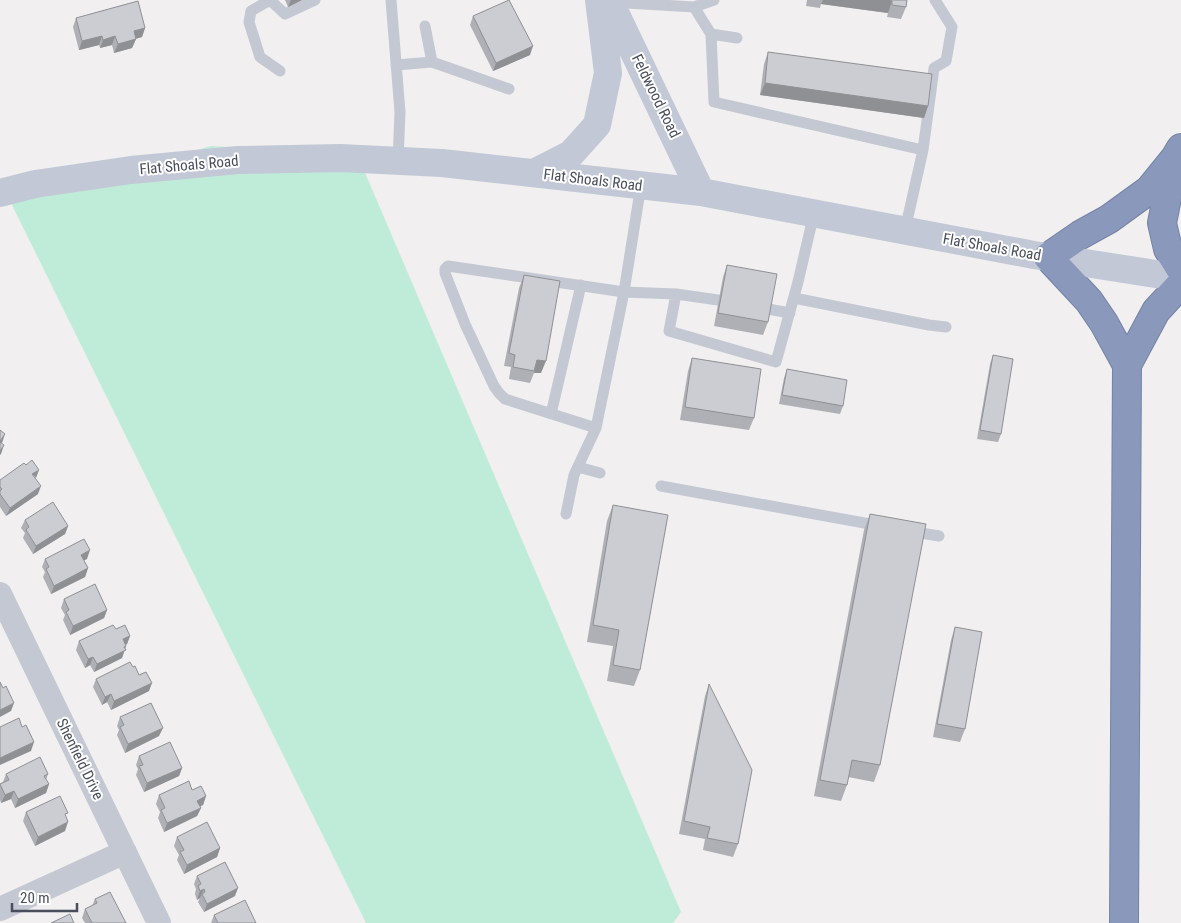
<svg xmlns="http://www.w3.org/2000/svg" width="1181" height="923" viewBox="0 0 1181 923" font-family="'Roboto Condensed',sans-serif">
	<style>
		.green { fill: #bfecd9 }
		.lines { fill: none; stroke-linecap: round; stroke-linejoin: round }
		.highway-casing { stroke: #7483a6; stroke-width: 30 }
		.lane { stroke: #c3c8d3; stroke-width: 11 }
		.street { stroke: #c3c8d3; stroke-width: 24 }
		.secondary { stroke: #c2c8d6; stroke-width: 28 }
		.highway { stroke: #8998bb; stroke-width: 28 }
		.wall { fill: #afb0b5 }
		.shaded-wall { fill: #8f9094 }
		.building { fill: #cccdd3; stroke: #8f9094 }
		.labels { text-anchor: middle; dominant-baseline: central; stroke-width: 4; stroke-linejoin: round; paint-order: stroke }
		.street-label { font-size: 15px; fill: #484e5b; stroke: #fff }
	</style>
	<rect width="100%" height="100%" fill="#f1efef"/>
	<path class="green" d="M211 146 357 154 681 912 673 923H366L11 203Z"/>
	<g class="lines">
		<g class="highway-casing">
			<path id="highway" d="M1174 162 1162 223 1168 249 1181 270
				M1127 365 1104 323 1089 301 1048 257 1080 235 1109 219 1149 190 1175 158 1181 148
				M1124 923 1127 365 1156 311 1181 284"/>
		</g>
		<path class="lane" d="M270 0 251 11 249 22 260 57 280 71
			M270 0 285 14 315 0
			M391 0 400 112 398 161
			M610 2 694 7 711 34 714 102 923 150
			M694 7 714 0
			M711 34 737 38
			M432 62 509 89
			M396 65 432 62 425 26
			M905 230 923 150 934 68 946 61 952 27 935 0
			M676 294 718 300
			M794 298 929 325 946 327
			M768 309 790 313
			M551 414 581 285
			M596 428 505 399 499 393 494 386 465 324 445 273V269L448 266 624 292 676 294 669 331 776 362 798 282 814 213
			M578 467 600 473
			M661 486 881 526
			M566 514 574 475 596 428 624 292 641 185
			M909 531 939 536"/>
		<path class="street" d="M0 594 159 923
			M0 909 125 852"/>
		<path class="secondary" d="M609 0 701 192
			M534 173 571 154 597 125 608 73 599 0
			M0 193 35 184 131 170 238 160 340 158 442 163 701 192 1034 255 1181 278"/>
		<use href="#highway" class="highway"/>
	</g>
	<path class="wall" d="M285 0H302L288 7Z
		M807 0H907L906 7 901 19 887 17 888 13 821 4 820 8 806 6Z
		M473 16 530 55 493 71 470 25Z
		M76 18 145 28 142 37 136 39 132 48 114 53 112 45 100 48 99 45 79 50 73 27Z
		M768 52 928 106 924 118 760 95 764 64Z
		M727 265 768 322 763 335 714 326 723 277Z
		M524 275 541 373H534L530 383 509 379 511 367 504 366 519 288Z
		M993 355 1001 434 998 442 977 439 990 364Z
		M692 358 754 418 749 430 680 420 688 371Z
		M787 369 843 406 840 414 779 404 784 378Z
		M36 479 38 494 6 516 0 507V480Z
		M613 505 640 670 634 686 607 681 613 646 587 642 607 521Z
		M870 514 880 765 874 782 848 777 847 785 841 801 814 796 864 530Z
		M25 520 68 526 65 534 33 554 23 538 25 533 21 528Z
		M45 559H87L84 560 88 568 85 577 51 594 43 577 45 572 42 567Z
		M64 599 107 610 104 618 70 635 63 620 65 615 61 608Z
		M955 627 965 729 960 742 933 737 951 640Z
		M116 629 130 636 127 644 125 645 126 646 122 658 94 672 90 665 85 668 76 650 79 641Z
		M133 667 139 675 149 691 111 710 107 702 102 705 93 687 96 679Z
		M709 684 738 844 733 857 703 850 705 839 679 834 705 696Z
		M120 717 159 736 125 753 117 735 119 730 117 726Z
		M139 756 182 768 179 776 144 792 136 775 138 769 136 765Z
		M6 774H48L46 780 49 784 46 793 15 808 11 799 1 803 0 800V784L3 782Z
		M192 790 206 796 203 805 200 806 201 808 197 816 164 832 158 818 160 812 156 804 159 795Z
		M26 812 66 818 65 831 35 846 23 821Z
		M177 837 220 848 217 857 184 874 177 860 179 855 174 846Z
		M197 876 235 896 204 912 198 902 200 898 197 900 195 894 196 889 194 884Z
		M95 899 126 923H85L82 918 85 909 92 906Z
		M214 915 256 923H211Z"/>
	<path class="shaded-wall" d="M291 0H302L288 7Z
		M823 0H887L892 1 888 13 821 4Z
		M145 28 142 37 130 40 134 31Z
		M102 36 99 45 79 50 82 41Z
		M115 36 112 45 100 48 103 40Z
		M136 39 132 48 114 53 118 44Z
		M533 46 530 55 493 71 496 63Z
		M765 83 928 106 924 118 760 95Z
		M537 360 546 361 541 373H534Z
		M5 434 2 443 0 446V441Z
		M4 445 1 454 0 455V451Z
		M39 470 36 478 32 474Z
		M41 486 38 494 6 516 10 508Z
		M68 526 65 534 33 554 36 546Z
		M90 550 87 559 78 563 81 555Z
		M88 568 85 577 51 594 54 586Z
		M107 610 104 618 70 635 73 626Z
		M130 636 127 644 120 648 123 639Z
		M126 646 122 658 94 672 97 664Z
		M93 657 90 665 85 668 88 659Z
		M152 683 149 691 111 710 114 701Z
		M111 694 107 702 102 705 105 697Z
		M14 703 11 711 0 717V710Z
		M163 728 159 736 125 753 128 744Z
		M34 742 31 751 0 765V758Z
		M182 768 179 776 144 792 147 783Z
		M49 784 46 793 15 808 18 799Z
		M14 791 11 799 1 803 5 795Z
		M206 796 203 805 194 809 197 801Z
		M201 808 197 816 164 832 167 823Z
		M68 822 65 831 35 846 38 837Z
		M220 848 217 857 184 874 187 865Z
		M238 888 235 896 204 912 207 904Z
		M204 889 200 898 197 900 200 891Z"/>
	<path class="building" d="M509 0 533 46 496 63 473 16Z
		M887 0H907L906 7 892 5V1Z
		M138 1 145 28 134 31 136 39 118 44 115 36 103 40 102 36 82 41 76 18Z
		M768 52 932 74 928 106 765 83Z
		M727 265 777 274 768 322 718 313Z
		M524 275 560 281 546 361 537 360 534 371 513 367 515 355 509 353Z
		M993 355 1013 359 1001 434 980 430Z
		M692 358 761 369 754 418 685 407Z
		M787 369 847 380 843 406 782 395Z
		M0 430 5 434 0 441Z
		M0 442 4 445 0 451Z
		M32 460 39 470 32 474 41 486 10 508 0 494V491L2 489 0 487V480L24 463 26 465Z
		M53 502 68 526 36 546 26 530 29 527 25 520Z
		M613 505 668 515 640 670 613 665 619 630 593 625Z
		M870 514 926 524 880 765 852 760 847 785 820 780Z
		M84 539 90 550 81 555 88 568 54 586 46 569 49 567 45 559Z
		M95 584 107 610 73 626 66 612 69 610 64 599Z
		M113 625 116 629 125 625 130 636 123 639 126 646 124 647 126 650 97 664 93 657 88 659 79 641Z
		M955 627 982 632 965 729 937 724Z
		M130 662 133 667 135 666 139 675 146 672 152 683 114 701 111 694 105 697 96 679Z
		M0 682 3 688 6 686 14 703 0 710Z
		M709 684 752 770 738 844 707 838 710 827 684 821Z
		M151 703 163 728 128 744 120 727 124 725 120 717Z
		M19 718 22 727 26 725 34 742 0 758V727Z
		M170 742 182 768 147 783 139 766 143 765 139 756Z
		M40 757 48 774 44 776 49 784 18 799 14 791 5 795 0 784 9 780 6 774Z
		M189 781 192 790 201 786 206 796 197 801 201 808 167 823 161 810 165 808 159 795Z
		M60 796 68 813 65 814 68 822 38 837 26 812Z
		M207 822 220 848 187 865 180 852 184 850 177 837Z
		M225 862 238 888 207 904 202 894 205 892 204 889 200 891 198 886 201 884 197 876Z
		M110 892 126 923H92L85 909 97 903 95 899Z
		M245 900 256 923H218L214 915Z
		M70 914 74 923H51Z"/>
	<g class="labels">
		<g class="street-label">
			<text transform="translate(656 96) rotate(64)">Feldwood Road</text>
			<text transform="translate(189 165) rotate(-5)">Flat Shoals Road</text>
			<text transform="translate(593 180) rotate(7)">Flat Shoals Road</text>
			<text transform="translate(992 247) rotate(10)">Flat Shoals Road</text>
			<text transform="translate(80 759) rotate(64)">Shenfield Drive</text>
		</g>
	</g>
	<path d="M12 903v8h65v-8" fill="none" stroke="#484e5b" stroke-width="2.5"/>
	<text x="20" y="903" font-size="15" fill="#484e5b" stroke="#ffffff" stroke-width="4" paint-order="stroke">20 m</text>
</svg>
